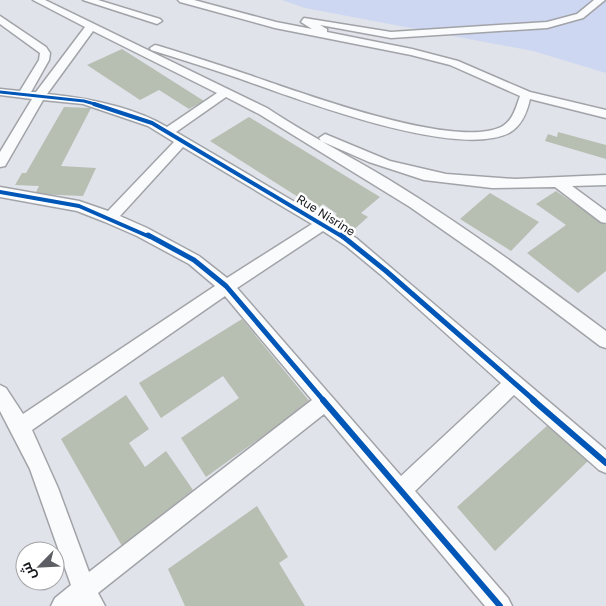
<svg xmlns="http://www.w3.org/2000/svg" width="606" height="606" viewBox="0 0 606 606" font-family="'Golos Text',Cairo,sans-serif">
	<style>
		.green { fill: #cdd7f1 }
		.building { fill: #b7beb2 }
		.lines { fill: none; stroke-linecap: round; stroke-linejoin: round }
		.minor-casing { stroke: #a1a3a8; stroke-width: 3 }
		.minor { fill: #fafbfc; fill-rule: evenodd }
		.cycleway-far3-casing { stroke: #fff; stroke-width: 5 }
		.cycleway-far2-casing { stroke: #fff; stroke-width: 6 }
		.cycleway-far1-casing { stroke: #fff; stroke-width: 8 }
		.cycleway-casing { stroke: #fff; stroke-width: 9 }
		.cycleway-far3 { stroke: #0057b8; stroke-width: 3 }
		.cycleway-far2 { stroke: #0057b8; stroke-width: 4 }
		.cycleway-far1 { stroke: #0057b8; stroke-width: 5 }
		.cycleway { stroke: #0057b8; stroke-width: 6 }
		.labels { text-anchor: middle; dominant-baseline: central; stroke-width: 5; stroke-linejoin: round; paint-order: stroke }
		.street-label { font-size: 12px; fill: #16171c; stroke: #fff }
	</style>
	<rect width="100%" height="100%" fill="#e0e3ea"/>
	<path class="green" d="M282 0H606V73L533 51 305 8Z"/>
	<path class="building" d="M122 49 204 101 189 109 159 90 140 100 87 65Z
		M64 107 91 108 61 166 96 168 83 196 35 194 39 186 15 185 22 173H26Z
		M249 117 380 197 361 213 368 217 351 232 333 218 337 214 323 204 317 209 210 141Z
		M558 132 606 145V159L545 141 548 134 557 137Z
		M556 191 606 225V271L578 293 527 253 566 225 536 204Z
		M490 193 539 222 511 251 460 219Z
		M242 319 310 402 206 477 181 438 239 398 223 376 161 418 139 383Z
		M126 395 149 429 129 443 145 467 166 451 193 490 122 546 61 439Z
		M549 424 588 461 495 551 457 507Z
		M257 506 288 557 279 563 305 606H185L168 569Z"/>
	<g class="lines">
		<g class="minor-casing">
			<path id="minor" d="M33 0H45L267 108C307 135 350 156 391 181 466 227 536 279 606 331V348L600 346 493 265 410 207 259 114 226 97 176 132 356 238 606 450V473L599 470 514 395 415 491 508 598 512 606H485L324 414 98 593 105 606H51L55 598 71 585 30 469 0 411V385L6 388 23 414 215 286 189 264 137 236 105 222 77 211 0 197V187L79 201 108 211 174 142 148 126 83 104 43 100 5 166 0 167V152L32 99 0 95V89L20 91 39 60 40 53 0 24V16L46 47 50 53 49 60 31 92H36L85 27ZM93 31 217 93 167 127C134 107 86 98 47 94ZM183 147 312 224 227 278 199 256 147 228 120 216ZM323 231 346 246 381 275 501 383 401 476 237 288ZM225 296 312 400 89 572 58 488 32 430Z
				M83 0H98L160 19 162 21 157 24 154 23Z
				M178 0H194L276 22 312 29 301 22 304 18 391 32 547 22 577 14 594 0H605L583 18 547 28 391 38 320 25 327 29V32L412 49 458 61 530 92 606 110V118L530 99C527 112 522 126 509 133 455 160 295 98 238 78 209 68 180 59 151 50L150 48 155 45 159 46C188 55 217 64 246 74 297 91 453 150 501 127 513 121 516 107 520 96L450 65 411 55 275 28 180 2Z
				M325 134 390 161 446 174 515 179 606 175V185L572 186 606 211V223L601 222 555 187 492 188 424 180 369 162 321 141 319 138Z"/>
		</g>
		<use href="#minor" class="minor"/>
		<g class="cycleway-far3-casing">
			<path id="cycleway-far3" d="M0 92 84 101 98 105"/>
		</g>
		<g class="cycleway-far2-casing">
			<path id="cycleway-far2" d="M94 104 152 123 343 237
				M0 192 79 206 150 237"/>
		</g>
		<g class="cycleway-far1-casing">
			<path id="cycleway-far1" d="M148 235 194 260 226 286 324 401
				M341 235 386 271 535 401"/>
		</g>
		<g class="cycleway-casing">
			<path id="cycleway" d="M323 400 500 606
				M533 400 606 463"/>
		</g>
		<use href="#cycleway-far3" class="cycleway-far3"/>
		<use href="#cycleway-far2" class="cycleway-far2"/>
		<use href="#cycleway-far1" class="cycleway-far1"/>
		<use href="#cycleway" class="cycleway"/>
	</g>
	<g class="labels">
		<g class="street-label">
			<text transform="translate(326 215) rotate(32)">Rue Nisrine</text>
		</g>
	</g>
	<g transform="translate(40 566) rotate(246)"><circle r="24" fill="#ffffff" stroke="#a2a2a4"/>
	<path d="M0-4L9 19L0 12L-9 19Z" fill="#5d5e64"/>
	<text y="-8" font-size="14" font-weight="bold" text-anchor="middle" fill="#16171c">ش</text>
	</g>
</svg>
